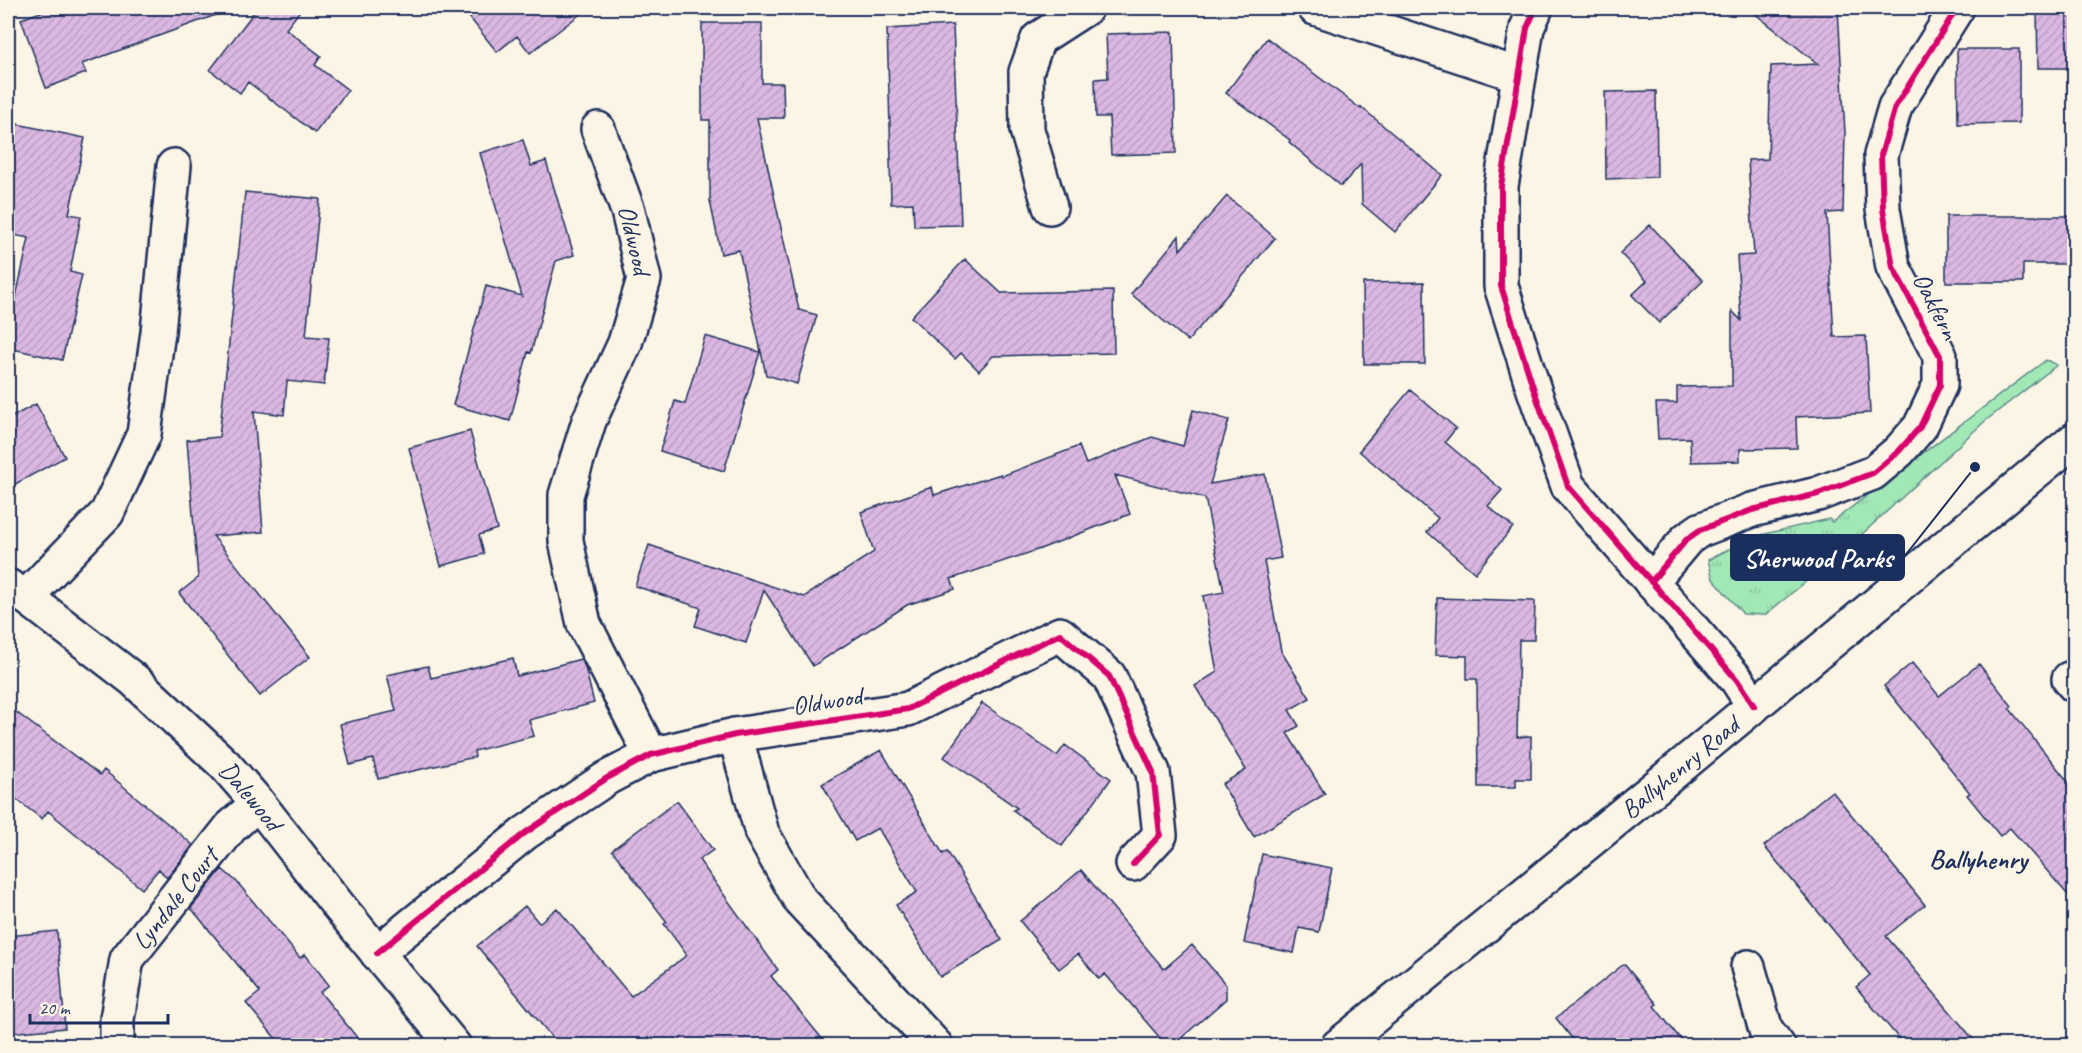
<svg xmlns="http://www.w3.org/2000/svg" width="2082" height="1053" viewBox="0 0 2082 1053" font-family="Caveat,sans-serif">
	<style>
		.grass { fill: url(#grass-tufts); stroke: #5e8c8a; stroke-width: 1.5 }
		.building { fill: url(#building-hatch); stroke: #1b2f5e; stroke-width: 1.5 }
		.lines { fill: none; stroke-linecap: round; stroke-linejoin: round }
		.street-casing { stroke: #1b2f5e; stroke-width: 38 }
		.secondary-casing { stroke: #1b2f5e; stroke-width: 38 }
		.street { stroke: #fcf5e5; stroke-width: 33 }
		.secondary { stroke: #fcf5e5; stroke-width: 33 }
		.cycleway-casing { stroke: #fcf5e5; stroke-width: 10 }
		.cycleway { stroke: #d6006c; stroke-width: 6 }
		.labels { text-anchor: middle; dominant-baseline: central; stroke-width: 4.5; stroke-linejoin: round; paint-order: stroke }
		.street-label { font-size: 26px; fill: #1b2f5e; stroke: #fcf5e5 }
		.neighbourhood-label { font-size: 27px; font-weight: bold; fill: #1b2f5e; stroke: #fcf5e5 }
		.leader { fill: none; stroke: #1b2f5e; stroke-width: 2 }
		.callout-dot { fill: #1b2f5e; stroke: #fcf5e5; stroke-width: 2 }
		.callout { fill: #1b2f5e; stroke: #1b2f5e; stroke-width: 2 }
		.callout-label { font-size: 27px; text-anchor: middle; font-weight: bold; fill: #fff }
	</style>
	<defs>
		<pattern id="grass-tufts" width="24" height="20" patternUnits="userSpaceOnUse" patternTransform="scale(1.5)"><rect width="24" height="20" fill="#a1e8b6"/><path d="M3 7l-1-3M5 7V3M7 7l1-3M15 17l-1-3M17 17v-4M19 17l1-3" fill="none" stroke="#8ac79f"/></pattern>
		<pattern id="building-hatch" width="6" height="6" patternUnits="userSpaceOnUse" patternTransform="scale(1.5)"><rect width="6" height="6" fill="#dbb8e2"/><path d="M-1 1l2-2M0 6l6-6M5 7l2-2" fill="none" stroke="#bb9ec4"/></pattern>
	</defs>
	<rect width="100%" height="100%" fill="#fcf5e5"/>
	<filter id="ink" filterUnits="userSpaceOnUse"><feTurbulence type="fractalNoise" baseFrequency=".0167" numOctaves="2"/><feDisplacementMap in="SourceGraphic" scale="12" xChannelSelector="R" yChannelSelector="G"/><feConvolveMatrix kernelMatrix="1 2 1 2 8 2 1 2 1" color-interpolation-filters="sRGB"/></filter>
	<g filter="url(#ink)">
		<path class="grass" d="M2046 360 2057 365 1984 422 1846 549 1765 615 1743 614 1713 579 1708 560 1752 537 1829 519 1832 522Z"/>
		<path class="building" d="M52 8H223L224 12 82 64 86 73 46 88 21 19Z
			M257 8H302L286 29 321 56 315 65 348 90 315 133 248 82 240 93 210 70Z
			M462 8H588L530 53 517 36 497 52Z
			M1748 8H1838L1845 133 1843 212 1827 213 1834 337 1866 336 1870 413 1796 417 1797 448 1740 449V461L1691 462 1690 438 1658 439 1656 403H1677V387L1732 386V311L1741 320 1737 256 1754 255 1748 160 1768 159 1771 66 1818 64Z
			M2037 10H2074V68H2038Z
			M702 23H762V83H783L784 118H757L799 310 817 315 797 384 766 375 739 250 721 254 710 201V120H702Z
			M953 25 961 225 914 226 913 203 891 204 890 159H891L887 29Z
			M1173 32 1176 153 1111 155 1109 117H1096L1095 79 1108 78 1106 34Z
			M1267 38 1361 109V107L1442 175 1395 232 1362 204 1361 164 1341 186 1289 142 1290 140 1226 93Z
			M1957 49H2019V123L1958 124Z
			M1656 91 1657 177 1606 179 1605 92Z
			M17 124 85 138 69 214 81 216 70 272 82 275 62 360 8 348V333L29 238 8 234V167Z
			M523 140 531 166 546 161 574 255 556 261 531 353 528 352 510 421 453 405 486 286 522 296 480 153Z
			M245 192 320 199 306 336 329 338 324 385 287 381 284 415 254 411 263 532 213 536 310 657 260 696 179 593 198 578 187 440 219 437Z
			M1227 196 1275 238 1188 341 1131 294 1179 236 1180 250Z
			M1946 216H2074V264H2023V282H1946Z
			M1650 225 1703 281 1659 323 1632 295 1647 281 1620 253Z
			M965 259 1001 293 1113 291 1114 353 993 356 979 371 961 353 955 359 911 317Z
			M1424 282 1425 364H1364L1363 283Z
			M705 336 760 352 724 471 660 451 675 401 685 404Z
			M1410 390 1456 428 1445 442 1502 490 1488 506 1513 527 1475 573 1427 532 1438 518 1359 451Z
			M36 404 65 457 8 488V419Z
			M1193 410 1229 420 1210 484 1265 474 1281 558 1264 561 1281 651 1310 698 1289 710 1299 726 1287 733 1325 794 1254 837 1222 784 1246 770 1195 686 1217 672 1203 596 1224 592 1205 498 1115 475 1130 514 1040 549 951 579 955 589 907 605 813 666 764 590 746 643 695 626 701 608 635 586 649 545 804 597 874 552 861 512 932 487 934 495 1001 474 1002 476 1079 446 1086 464 1152 437 1183 446Z
			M470 431 497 529 479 535 484 554 441 566 409 448Z
			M1437 598 1535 601 1534 640H1519L1517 737 1531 736V779H1516V787H1478L1477 679H1467V656L1435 655Z
			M513 658 517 676 581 659 585 667 594 703 529 720 534 736 474 751 475 757 378 779 373 759 350 765 340 724 396 711 387 675 428 666 431 678Z
			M1912 663 1939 696 1979 664 2012 706 2009 708 2074 789V902L2010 828 2000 836 1967 795 1970 793 1884 686Z
			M982 703 1057 756 1065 745 1111 779 1062 846 1013 810 1017 808 944 757Z
			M8 706 100 775 104 770 193 845 167 878 159 869 142 889 48 811 42 819 8 793Z
			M881 750 943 854 947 851 1002 940 940 977 896 905 917 892 878 828 855 841 822 784Z
			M1832 791 1925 905 1886 936 1979 1046H1905L1856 987 1870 975 1764 846Z
			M677 801 713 850 699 860 778 970 771 976 828 1046H559L477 946 525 906 539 923 557 908 631 996 687 955 664 924 667 922 612 850Z
			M1262 854 1332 868 1319 932 1299 928 1294 953 1244 943Z
			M222 869 237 882 300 958 305 954 329 985 320 992 364 1046H282L246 1003 260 992 191 908Z
			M1081 870 1164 969 1192 945 1226 985V999L1172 1046H1167L1105 974 1099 979 1078 954 1059 969 1020 921Z
			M57 931 65 1028 8 1033V936Z
			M1624 964 1657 1004 1654 1006 1686 1046H1578L1556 1018Z"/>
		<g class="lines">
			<g class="street-casing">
				<g id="street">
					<path d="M1315 8 1519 75"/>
					<path d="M1536 8 1527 28 1501 186V286L1534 390 1568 486 1737 680 1754 706"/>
					<path id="s1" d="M598 129 628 211 644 279 625 343 589 421 566 495V541L584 624 651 755"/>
					<path d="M1050 207 1027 130 1026 72 1038 39 1086 8"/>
					<path d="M1651 582 1687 539 1700 530 1752 510 1818 494 1873 473 1899 451 1920 427 1940 385V356L1893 267 1883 209 1881 155 1895 107 1957 8"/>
					<path id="s2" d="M8 586 26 597 134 680 225 765 258 803 337 904 454 1046"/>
					<path d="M26 597 107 513 144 434 158 332 174 166"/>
					<path d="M2069 679 2074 685"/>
					<path d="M735 735 762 833 800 900 936 1046"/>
					<path d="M377 953 525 833 607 778 651 755 735 735 908 709 1060 634 1109 676 1153 772 1160 835 1133 864"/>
					<path d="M1748 967 1766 1030 1778 1046"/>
					<path id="s3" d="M117 1046V1019L127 959 231 827 258 803"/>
				</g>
			</g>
			<g class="secondary-casing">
				<g id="secondary">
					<path id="s4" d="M1338 1046 1656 787 2074 440"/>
				</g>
			</g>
			<use href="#street" class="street"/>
			<use href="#secondary" class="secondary"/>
			<g class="cycleway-casing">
				<path id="cycleway" d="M1536 8 1527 28 1501 186V286L1534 390 1568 486 1737 680 1754 706
					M1651 582 1687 539 1700 530 1752 510 1818 494 1873 473 1899 451 1920 427 1940 385V356L1893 267 1883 209 1881 155 1895 107 1957 8
					M377 953 525 833 607 778 651 755 735 735 908 709 1060 634 1109 676 1153 772 1160 835 1133 864"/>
			</g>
			<use href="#cycleway" class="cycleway"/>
		</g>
	</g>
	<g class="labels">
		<g class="street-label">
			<text stroke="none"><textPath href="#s1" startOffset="117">Oldwood</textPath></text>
			<text transform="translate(1936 306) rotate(63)">Oakfern</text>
			<text transform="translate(827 701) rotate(-9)">Oldwood</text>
			<text stroke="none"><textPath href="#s4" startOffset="441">Ballyhenry Road</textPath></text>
			<text stroke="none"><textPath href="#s2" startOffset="322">Dalewood</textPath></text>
			<text stroke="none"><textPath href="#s3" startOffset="165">Lyndale Court</textPath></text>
		</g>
		<g class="neighbourhood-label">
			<text x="1978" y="859">Ballyhenry</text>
		</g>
	</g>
	<path class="leader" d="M1975 467L1904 557"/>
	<circle class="callout-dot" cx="1975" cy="467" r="6"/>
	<rect class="callout" x="1731" y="535" width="173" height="45" rx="6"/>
	<g class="callout-label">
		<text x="1818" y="567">Sherwood Parks</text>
	</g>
	<rect width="2082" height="1053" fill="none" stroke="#fcf5e5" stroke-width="30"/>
	<rect x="15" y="15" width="2052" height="1023" fill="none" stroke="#1b2f5e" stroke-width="2" filter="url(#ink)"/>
	<path d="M30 1014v9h138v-9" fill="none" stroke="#1b2f5e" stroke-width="3"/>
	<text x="39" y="1014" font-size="18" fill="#1b2f5e" stroke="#fcf5e5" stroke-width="4.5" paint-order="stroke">20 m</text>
</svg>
